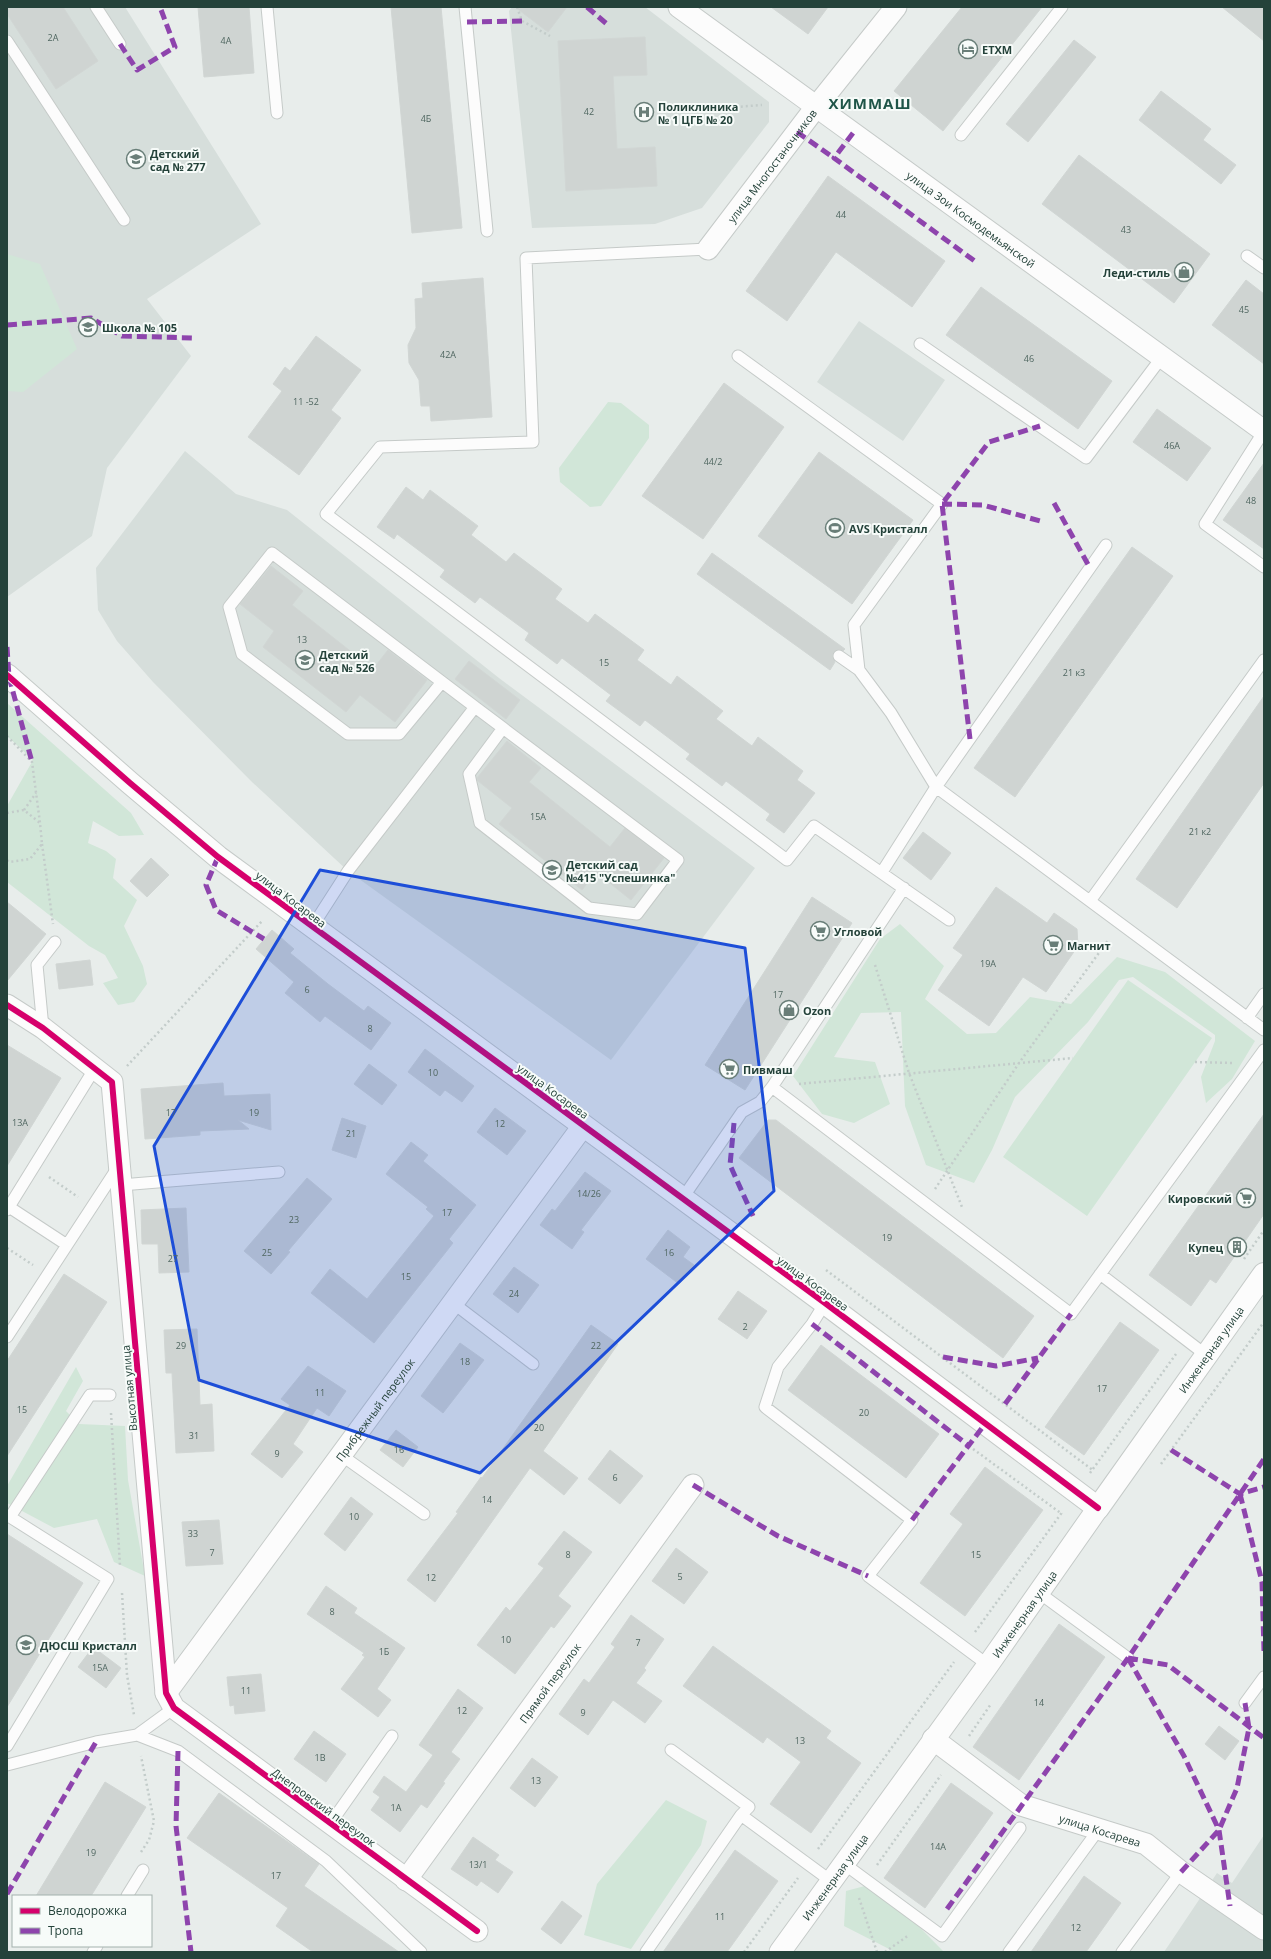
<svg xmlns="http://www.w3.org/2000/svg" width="1271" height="1959" viewBox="0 0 1271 1959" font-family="'Open Sans',sans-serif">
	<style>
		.built { fill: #d6dedb }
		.green { fill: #d1e6d8 }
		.building { fill: #cfd4d2; stroke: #d1d6d4 }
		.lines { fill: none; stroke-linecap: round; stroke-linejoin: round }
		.service-casing { stroke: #c5cac8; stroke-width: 13 }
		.minor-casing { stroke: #c5cac8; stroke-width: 23 }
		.tertiary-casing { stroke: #c5cac8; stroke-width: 24 }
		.path { stroke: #c3ccca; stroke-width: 2.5; stroke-dasharray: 2 3; stroke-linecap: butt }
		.service { stroke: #fcfcfc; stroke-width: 11 }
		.minor { stroke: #fcfcfc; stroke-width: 21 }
		.tertiary { stroke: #fcfcfc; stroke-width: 22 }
		.quiet { stroke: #8e44ad; stroke-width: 5; stroke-dasharray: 10 5; stroke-linecap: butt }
		.cycleway-casing { stroke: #f7fbf9; stroke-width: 8 }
		.cycleway { stroke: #d6006c; stroke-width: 6 }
		.marked { fill: #1d4ed8; fill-opacity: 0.2; stroke: #1d4ed8; stroke-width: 3; stroke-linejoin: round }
		.labels { text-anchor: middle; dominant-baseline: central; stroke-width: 4; stroke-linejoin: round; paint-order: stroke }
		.number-label { font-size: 9px; fill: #506761 }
		.poi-label { font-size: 11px; font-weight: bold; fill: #24423a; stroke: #f7fbf9; text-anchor: start }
		.street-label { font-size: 11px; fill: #24423a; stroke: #f7fbf9 }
		.district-label { font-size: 15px; font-weight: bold; letter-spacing: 1px; fill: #1f5548; stroke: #f7fbf9 }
	</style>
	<rect width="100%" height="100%" fill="#e8edeb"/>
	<path class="built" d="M7 7H125L261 224 147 299 191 356 107 468 92 536 7 597Z
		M512 7H645L769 102V122L702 208 655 224 532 228 509 11Z
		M859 321 945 380 903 441 817 382Z
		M185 451 236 494 287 510 499 678 755 868 611 1060 348 871 252 782 153 682 117 641 98 610 96 568Z
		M1264 1835V1952H1164L1217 1873 1232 1883Z"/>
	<path class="green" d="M7 254 40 264 77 349 23 392 7 391Z
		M608 402 621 403 649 425V438L601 506 590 507 560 482 559 468Z
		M7 703 131 813 144 835 119 836 93 821 88 843 106 851 116 859 113 878 137 900 124 926 143 966 147 984 134 1002 118 1005 103 983 118 978 105 955 89 946 7 882V806L33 760 7 736Z
		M900 924 944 966 925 999 967 1034 996 1033 1030 997 1071 1004 1117 957 1165 972 1255 1041 1232 1079 1206 1103 1201 1077 1215 1041V1035L1133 977 1119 980 1088 1022 1015 1097 992 1150 974 1183 926 1165 905 1106 901 1012 861 1013 834 1057 875 1062 890 1104 854 1123 822 1114 793 1076 880 939Z
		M1128 980 1212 1038 1087 1216 1003 1157Z
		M76 1367 83 1381 66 1411 79 1424 125 1426 128 1480 145 1576 114 1562 97 1519 54 1528 7 1503V1486Z
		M666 1800 707 1821 701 1845 631 1949 584 1935 597 1884Z
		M876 1883 943 1951V1952H895L844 1926 846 1891Z"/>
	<path class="building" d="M7 7H63L98 61 56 89 7 14Z
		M198 7H249L254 73 204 77Z
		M391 7H441L462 228 412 233Z
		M515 7H567L548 32Z
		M771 7H828L808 34Z
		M962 7H1042L943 131 894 91Z
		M1222 7H1264V41Z
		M645 37 647 75 613 76 617 149 655 147 657 186 566 191 558 41Z
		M1074 40 1096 57 1028 142 1006 124Z
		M1161 91 1211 129 1203 140 1236 165 1221 184 1139 120Z
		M1079 155 1210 254 1174 303 1042 204Z
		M828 176 945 261 912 307 836 252 787 321 746 291Z
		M483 278 492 417 431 421 430 406H421L419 380 409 363 408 345 416 328 415 299 423 298 422 283Z
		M1246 280 1264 294V364L1212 325Z
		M981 287 1112 381 1078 429 946 335Z
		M316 336 361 370 331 410 341 418 299 475 248 437 282 391 273 384 285 367 290 371Z
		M724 383 784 427 703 539 642 496Z
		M1157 409 1211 448 1187 481 1133 442Z
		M819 452 913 520 852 604 758 536Z
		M1264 463V549L1223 520Z
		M406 487 423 500 430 490 478 526 471 535 506 562 514 553 562 589 555 599 588 623 595 614 644 650 637 660 671 685 677 676 723 711 716 719 752 746 758 737 803 771 797 780 815 793 784 833 766 820 770 814 726 781 722 786 686 759 690 754 645 720 640 726 606 701 611 695 562 658 557 664 525 640 529 633 480 597 475 603 440 577 445 570 397 534 394 539 377 527Z
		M1132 547 1173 576 1015 797 974 768Z
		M712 553 845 649 843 651 839 649 834 652 832 656 835 662 830 670 697 574Z
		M271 566 303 591 292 605 373 669 388 650 427 680 395 722 360 695 346 712 263 647 274 631 240 604Z
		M469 661 520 700 506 719 455 679Z
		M1264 696V783L1177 908 1136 879Z
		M507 741 541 768 529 782 610 847 625 828 664 858 631 900 596 872 582 890 499 824 512 808 478 781 477 778Z
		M923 832 951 853 931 880 903 858Z
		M151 858 169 875 147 897 130 881Z
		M996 887 1047 923 1054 913 1077 929 1078 946 1046 992 1023 977 989 1026 938 990 963 955 953 948Z
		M812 897 852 923 745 1090 705 1065Z
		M7 902 46 934 7 981Z
		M272 930 294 949 290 953 328 984 364 1011 368 1006 391 1023 371 1050 325 1016 320 1022 285 993 294 982 256 949Z
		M90 960 93 985 59 989 56 964Z
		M7 1045 61 1078 7 1166Z
		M425 1049 474 1086 462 1102 445 1090 440 1096 408 1072Z
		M369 1064 397 1085 382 1105 354 1084Z
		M223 1083 224 1096 270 1094 271 1130 238 1120 249 1129 200 1131V1135L145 1139 141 1089Z
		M495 1108 526 1131 507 1155 477 1132Z
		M1264 1114V1214L1216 1283 1210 1279 1191 1306 1149 1275Z
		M342 1118 366 1126 356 1158 332 1150Z
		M768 1120H776L1034 1316 1003 1358 739 1158Z
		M411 1142 428 1155 423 1161 476 1205 449 1239 453 1243 374 1343 311 1293 330 1269 367 1299 434 1216 426 1209 428 1207 386 1174Z
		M585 1172 611 1191 581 1230 584 1232 572 1249 540 1225 552 1209 555 1211Z
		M307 1178 332 1199 288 1251 290 1252 271 1274 244 1251Z
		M186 1208 189 1272 159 1273 158 1244H142L141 1210Z
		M668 1230 690 1247 683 1257 694 1265 679 1284 646 1259Z
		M514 1267 539 1285 518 1313 493 1294Z
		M64 1274 107 1302 7 1456V1361Z
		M738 1291 767 1311 747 1339 718 1319Z
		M1120 1322 1159 1350 1084 1455 1045 1427Z
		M591 1325 618 1344 543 1451 578 1478 564 1495 530 1468 435 1602 407 1580 458 1513 456 1512 481 1477 482 1478Z
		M197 1329 200 1405 212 1404 214 1451 176 1453 172 1373H166L164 1330Z
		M460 1343 484 1360 443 1413 421 1396Z
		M821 1345 939 1434 906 1478 788 1390Z
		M308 1366 346 1391 329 1416 317 1408 293 1444 303 1452 282 1478 251 1454 290 1405 281 1399Z
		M396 1430 418 1447 403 1467 380 1450Z
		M610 1450 643 1476 620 1504 588 1479Z
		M985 1467 1043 1510 965 1616 920 1583 963 1524 950 1514Z
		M351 1497 373 1514 345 1551 324 1534Z
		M219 1520 223 1564 186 1566 182 1522Z
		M564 1531 592 1552 558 1596 571 1606 554 1628 551 1626 515 1674 477 1645 506 1607 510 1611 544 1568 538 1564Z
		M7 1534 83 1583 7 1707Z
		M676 1548 708 1572 684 1604 652 1581Z
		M326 1586 357 1608 354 1613 405 1648 377 1689 391 1700 378 1717 341 1689 365 1657 362 1655 364 1653 307 1614Z
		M631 1615 664 1639 644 1668 646 1670 636 1683 662 1701 645 1723 613 1700 588 1735 559 1714 584 1679 589 1683 615 1647 611 1644Z
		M1059 1624 1105 1657 1019 1780 973 1747Z
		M713 1646 831 1731 826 1738 861 1763 811 1833 770 1804 801 1762 767 1737 763 1743 683 1686Z
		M93 1647 121 1668 106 1688 78 1667Z
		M261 1674 265 1711 235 1714 234 1705 230 1706 227 1677Z
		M458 1689 483 1708 451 1752 460 1759 443 1782 445 1783 427 1808 421 1804 400 1832 371 1810 380 1797 373 1792 384 1776 406 1792 433 1755 419 1745Z
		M1219 1726 1239 1741 1225 1760 1205 1744Z
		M314 1731 346 1754 326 1782 294 1759Z
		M532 1758 558 1777 535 1807 510 1788Z
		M105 1782 146 1807 91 1896H36Z
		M951 1783 993 1813 925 1908 884 1878Z
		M219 1793 319 1864 304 1886 399 1952H313L276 1926 288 1908 187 1838Z
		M473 1837 499 1855 495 1860 513 1872 498 1893 481 1881 477 1886 451 1869Z
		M735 1850 778 1881 727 1952H663Z
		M1084 1876 1121 1903 1086 1952H1031Z
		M562 1901 582 1916 561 1944 541 1929Z"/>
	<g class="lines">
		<g class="service-casing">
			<path id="service" d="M96 7 120 44
				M267 7 277 113
				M465 7 487 231
				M7 41 124 220
				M961 135 1062 7
				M708 249 526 258 533 442 380 447 326 514 787 860 814 826 949 920
				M1247 256 1264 268
				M920 344 1086 458 1162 357
				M738 356 942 504 854 625 859 670 891 713 936 787 1106 545
				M1264 431 1205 524 1264 567
				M839 656 859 670
				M475 707 503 728 678 860 637 914 589 908 480 823 469 774 503 728
				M882 872 936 787 1264 1030
				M1090 901 1264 660
				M312 927 348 871 475 707 272 553 229 607 242 654 348 734H399L442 682
				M1247 1018 1264 994
				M43 1028 37 965 55 942
				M772 1087 1071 1314 1264 1050
				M121 1185 279 1172
				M682 1199 742 1112 760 1102 772 1087 904 888
				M9 1207 67 1245
				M7 1210 95 1068
				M1100 1274 1206 1355
				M453 1303 533 1364
				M825 1303 812 1324 778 1367 765 1407 912 1520 868 1576 988 1665
				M7 1337 118 1167
				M341 1455 424 1514
				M1038 1592 1128 1658
				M1245 1703 1264 1677
				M137 1735 178 1751 326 1861 421 1952
				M7 1746 108 1579 10 1517 90 1395H110
				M671 1750 749 1807 741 1815 831 1881
				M7 1765 96 1742 137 1735 174 1708
				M330 1824 392 1736
				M843 1863 942 1936 1020 1828
				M127 1896 143 1870
				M93 1952 97 1946
				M646 1952 741 1815
				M1009 1952 1099 1829
				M1122 1952 1181 1872"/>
		</g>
		<g class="minor-casing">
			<g id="minor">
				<path id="s1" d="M679 7 1264 431"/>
				<path id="s2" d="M708 249 816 107 896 7"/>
				<path d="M7 1005 43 1028 112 1082 166 1693 174 1708 477 1931"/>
				<path id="s3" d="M166 1693 583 1126"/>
				<path id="s4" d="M933 1739 1021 1805 1146 1844 1181 1872 1264 1929"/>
				<path id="s5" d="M406 1880 693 1485"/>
				<path id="s6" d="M780 1952 988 1665 1098 1508"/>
			</g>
		</g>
		<g class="tertiary-casing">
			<g id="tertiary">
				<path id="s7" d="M7 675 130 783 218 857 825 1303 1098 1508 1264 1274"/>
			</g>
		</g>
		<path class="path" d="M517 7 522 21 550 36
			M671 112 762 105
			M7 736 32 762 40 823
			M24 810 36 793
			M7 813 24 810 40 823 42 844 30 859 9 862 7 860
			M42 844 53 924
			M875 965 909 1073 962 1207
			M1195 1062 1232 1063
			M127 1066 263 920
			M799 1084 1073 1058
			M49 1177 78 1197
			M935 1189 1019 1063 1109 939
			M7 1248 33 1265
			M1244 1259 1264 1230
			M826 1270 1094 1471
			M111 1413 120 1566
			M969 1446 1062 1514
			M1161 1464 1264 1322
			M1090 1473 1176 1354
			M122 1593 127 1675 134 1715
			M975 1632 1063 1511
			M969 1736 991 1704
			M818 1849 954 1662
			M141 1852 149 1840 154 1821 141 1756
			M877 1865 941 1775
			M859 1898 877 1952
			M744 1952 798 1878
			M885 1952 909 1935"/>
		<use href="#service" class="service"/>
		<use href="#minor" class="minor"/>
		<use href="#tertiary" class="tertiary"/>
		<path class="quiet" d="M587 7 608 25
			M467 22 522 21
			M120 44 137 70 175 47 160 7
			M797 132 834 158
			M853 133 834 158 976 262
			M7 325 91 318 122 336 194 338
			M1054 503 1090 568
			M942 504 983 505 1040 521
			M7 647 9 677 32 762
			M970 739 942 504 989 442 1040 426
			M218 857 206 885 216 910 264 939
			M734 1123 730 1165 753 1216
			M812 1324 969 1446
			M943 1357 996 1366 1038 1358
			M1005 1404 1071 1314
			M1171 1450 1240 1494 1264 1487
			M693 1485 778 1536 868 1576
			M1240 1494 1262 1582 1264 1651
			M912 1520 985 1424
			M1128 1658 1184 1756 1219 1830 1230 1906
			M1128 1658 1168 1665 1264 1738
			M178 1751 176 1826 191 1952
			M1181 1872 1219 1830 1237 1788 1249 1728 1245 1703
			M7 1894 96 1742
			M947 1909 1128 1658 1264 1459"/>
		<g class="cycleway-casing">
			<path id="cycleway" d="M7 675 130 783 218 857 825 1303 1098 1508
				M7 1005 43 1028 112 1082 166 1693 174 1708 477 1931"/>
		</g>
		<use href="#cycleway" class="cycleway"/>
	</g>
	<path class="marked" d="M320 870 745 948 774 1191 480 1473 199 1380 154 1146Z"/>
	<defs>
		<g id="hotel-ring" transform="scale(1)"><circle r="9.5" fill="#f7fbf9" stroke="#697e78" stroke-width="1.5"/><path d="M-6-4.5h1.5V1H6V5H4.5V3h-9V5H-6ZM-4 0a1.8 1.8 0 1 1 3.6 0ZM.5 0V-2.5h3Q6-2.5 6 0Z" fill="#697e78"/></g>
		<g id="hospital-ring" transform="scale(1)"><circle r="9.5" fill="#f7fbf9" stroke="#697e78" stroke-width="1.5"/><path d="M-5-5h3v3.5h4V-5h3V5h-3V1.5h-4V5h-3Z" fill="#697e78"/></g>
		<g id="school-ring" transform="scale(1)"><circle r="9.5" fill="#f7fbf9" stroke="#697e78" stroke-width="1.5"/><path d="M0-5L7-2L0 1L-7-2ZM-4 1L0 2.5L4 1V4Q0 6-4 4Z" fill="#697e78"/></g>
		<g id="shop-ring" transform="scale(1)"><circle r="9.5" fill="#f7fbf9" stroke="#697e78" stroke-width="1.5"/><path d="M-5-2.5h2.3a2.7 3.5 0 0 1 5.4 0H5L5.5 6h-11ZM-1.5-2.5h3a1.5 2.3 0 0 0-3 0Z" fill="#697e78"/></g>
		<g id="stadium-ring" transform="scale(1)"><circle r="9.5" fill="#f7fbf9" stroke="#697e78" stroke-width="1.5"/><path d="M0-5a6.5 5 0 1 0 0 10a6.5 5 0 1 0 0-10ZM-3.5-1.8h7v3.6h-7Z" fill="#697e78"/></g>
		<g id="supermarket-ring" transform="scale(1)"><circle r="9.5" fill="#f7fbf9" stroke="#697e78" stroke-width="1.5"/><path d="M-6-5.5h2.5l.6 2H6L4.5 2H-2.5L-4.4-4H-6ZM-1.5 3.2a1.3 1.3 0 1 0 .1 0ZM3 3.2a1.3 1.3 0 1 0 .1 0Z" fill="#697e78"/></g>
		<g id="building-ring" transform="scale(1)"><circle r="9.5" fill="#f7fbf9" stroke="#697e78" stroke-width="1.5"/><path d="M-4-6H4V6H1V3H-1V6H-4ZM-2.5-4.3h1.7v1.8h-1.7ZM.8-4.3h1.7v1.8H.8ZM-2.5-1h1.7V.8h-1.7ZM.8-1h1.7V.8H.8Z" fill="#697e78"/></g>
	</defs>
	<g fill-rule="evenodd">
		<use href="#hotel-ring" x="968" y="49"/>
		<use href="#hospital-ring" x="644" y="112"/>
		<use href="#school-ring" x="136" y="159"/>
		<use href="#shop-ring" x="1184" y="272"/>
		<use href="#school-ring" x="88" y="327"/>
		<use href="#stadium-ring" x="835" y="528"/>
		<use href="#school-ring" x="305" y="660"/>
		<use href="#school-ring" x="552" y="870"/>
		<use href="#supermarket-ring" x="820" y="931"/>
		<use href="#supermarket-ring" x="1053" y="945"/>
		<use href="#shop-ring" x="789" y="1010"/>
		<use href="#supermarket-ring" x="729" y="1069"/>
		<use href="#supermarket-ring" x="1246" y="1198"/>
		<use href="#building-ring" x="1237" y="1247"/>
		<use href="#school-ring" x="26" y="1645"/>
	</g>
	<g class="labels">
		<g class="number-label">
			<text x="53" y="37">2А</text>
			<text x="226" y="40">4А</text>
			<text x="589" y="111">42</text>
			<text x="426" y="118">4Б</text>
			<text x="841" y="214">44</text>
			<text x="1126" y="229">43</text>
			<text x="1244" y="309">45</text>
			<text x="448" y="354">42А</text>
			<text x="1029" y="358">46</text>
			<text x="306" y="401">11 -52</text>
			<text x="1172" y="445">46А</text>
			<text x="713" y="461">44/2</text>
			<text x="1251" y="500">48</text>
			<text x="302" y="639">13</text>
			<text x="604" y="662">15</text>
			<text x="1074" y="672">21 к3</text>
			<text x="538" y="816">15А</text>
			<text x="1200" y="831">21 к2</text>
			<text x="988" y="963">19А</text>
			<text x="307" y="989">6</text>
			<text x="778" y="994">17</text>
			<text x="370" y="1028">8</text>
			<text x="433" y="1072">10</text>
			<text x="171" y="1112">17</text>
			<text x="254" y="1112">19</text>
			<text x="20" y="1122">13А</text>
			<text x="500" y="1123">12</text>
			<text x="351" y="1133">21</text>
			<text x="589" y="1193">14/26</text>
			<text x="447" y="1212">17</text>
			<text x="294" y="1219">23</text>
			<text x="887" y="1237">19</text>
			<text x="267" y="1252">25</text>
			<text x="669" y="1252">16</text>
			<text x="173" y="1258">27</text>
			<text x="406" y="1276">15</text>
			<text x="514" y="1293">24</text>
			<text x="745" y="1326">2</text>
			<text x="181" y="1345">29</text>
			<text x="596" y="1345">22</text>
			<text x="465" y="1361">18</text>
			<text x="1102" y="1388">17</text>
			<text x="320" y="1392">11</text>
			<text x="22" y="1409">15</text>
			<text x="864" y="1412">20</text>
			<text x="539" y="1427">20</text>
			<text x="194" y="1435">31</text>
			<text x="399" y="1449">16</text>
			<text x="277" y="1453">9</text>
			<text x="615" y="1477">6</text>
			<text x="487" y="1499">14</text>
			<text x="354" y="1516">10</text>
			<text x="193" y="1533">33</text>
			<text x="212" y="1552">7</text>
			<text x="568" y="1554">8</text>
			<text x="976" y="1554">15</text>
			<text x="680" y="1576">5</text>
			<text x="431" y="1577">12</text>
			<text x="332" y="1611">8</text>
			<text x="506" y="1639">10</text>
			<text x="638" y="1642">7</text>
			<text x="384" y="1651">1Б</text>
			<text x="100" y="1667">15А</text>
			<text x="246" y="1690">11</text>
			<text x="1039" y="1702">14</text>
			<text x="462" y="1710">12</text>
			<text x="583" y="1712">9</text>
			<text x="800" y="1740">13</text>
			<text x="320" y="1757">1В</text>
			<text x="536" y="1780">13</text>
			<text x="396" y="1807">1А</text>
			<text x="938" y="1846">14А</text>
			<text x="91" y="1852">19</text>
			<text x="478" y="1864">13/1</text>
			<text x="276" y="1875">17</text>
			<text x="720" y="1916">11</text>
			<text x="1076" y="1927">12</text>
		</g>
		<g class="poi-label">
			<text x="982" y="49">ЕТХМ</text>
			<text x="658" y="106">Поликлиника<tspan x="658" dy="13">№ 1 ЦГБ № 20</tspan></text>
			<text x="150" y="153">Детcкий<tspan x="150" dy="13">сад № 277</tspan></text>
			<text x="1170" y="272" text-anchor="end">Леди-стиль</text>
			<text x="102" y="327">Школа № 105</text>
			<text x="849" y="528">AVS Кристалл</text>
			<text x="319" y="654">Детcкий<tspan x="319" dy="13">сад № 526</tspan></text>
			<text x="566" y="864">Детский сад<tspan x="566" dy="13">№415 "Успешинка"</tspan></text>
			<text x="834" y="931">Угловой</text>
			<text x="1067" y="945">Магнит</text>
			<text x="803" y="1010">Ozon</text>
			<text x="743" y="1069">Пивмаш</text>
			<text x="1232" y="1198" text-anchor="end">Кировский</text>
			<text x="1223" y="1247" text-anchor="end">Купец</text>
			<text x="40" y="1645">ДЮСШ Кристалл</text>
		</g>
		<g class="street-label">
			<text stroke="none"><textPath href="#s2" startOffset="105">улица Многостаночников</textPath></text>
			<text stroke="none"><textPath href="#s1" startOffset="361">улица Зои Космодемьянской</textPath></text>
			<text transform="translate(291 899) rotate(37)">улица Косарева</text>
			<text transform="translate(553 1091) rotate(36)">улица Косарева</text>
			<text transform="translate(813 1283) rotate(36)">улица Косарева</text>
			<text stroke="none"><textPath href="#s7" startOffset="1568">Инженерная улица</textPath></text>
			<text transform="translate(129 1388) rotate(-95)">Высотная улица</text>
			<text stroke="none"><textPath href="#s3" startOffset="352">Прибрежный переулок</textPath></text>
			<text stroke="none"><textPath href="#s6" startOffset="417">Инженерная улица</textPath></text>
			<text stroke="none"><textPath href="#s5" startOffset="244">Прямой переулок</textPath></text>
			<text transform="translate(324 1807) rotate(36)">Днепровский переулок</text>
			<text stroke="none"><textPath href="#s4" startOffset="193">улица Косарева</textPath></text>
			<text stroke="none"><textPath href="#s6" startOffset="93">Инженерная улица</textPath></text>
		</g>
		<g class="district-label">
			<text x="870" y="103">ХИММАШ</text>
		</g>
	</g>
	<rect width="1271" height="1959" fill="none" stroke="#24423a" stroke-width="16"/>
	<rect x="12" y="1895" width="140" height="52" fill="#f7fbf9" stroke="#a3b1ad"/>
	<rect x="20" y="1908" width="20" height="6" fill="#d6006c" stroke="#a3b1ad"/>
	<text x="48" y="1915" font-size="12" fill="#24423a">Велодорожка</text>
	<rect x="20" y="1928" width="20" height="6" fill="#8e44ad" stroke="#a3b1ad"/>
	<text x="48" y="1935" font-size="12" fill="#24423a">Тропа</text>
</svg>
